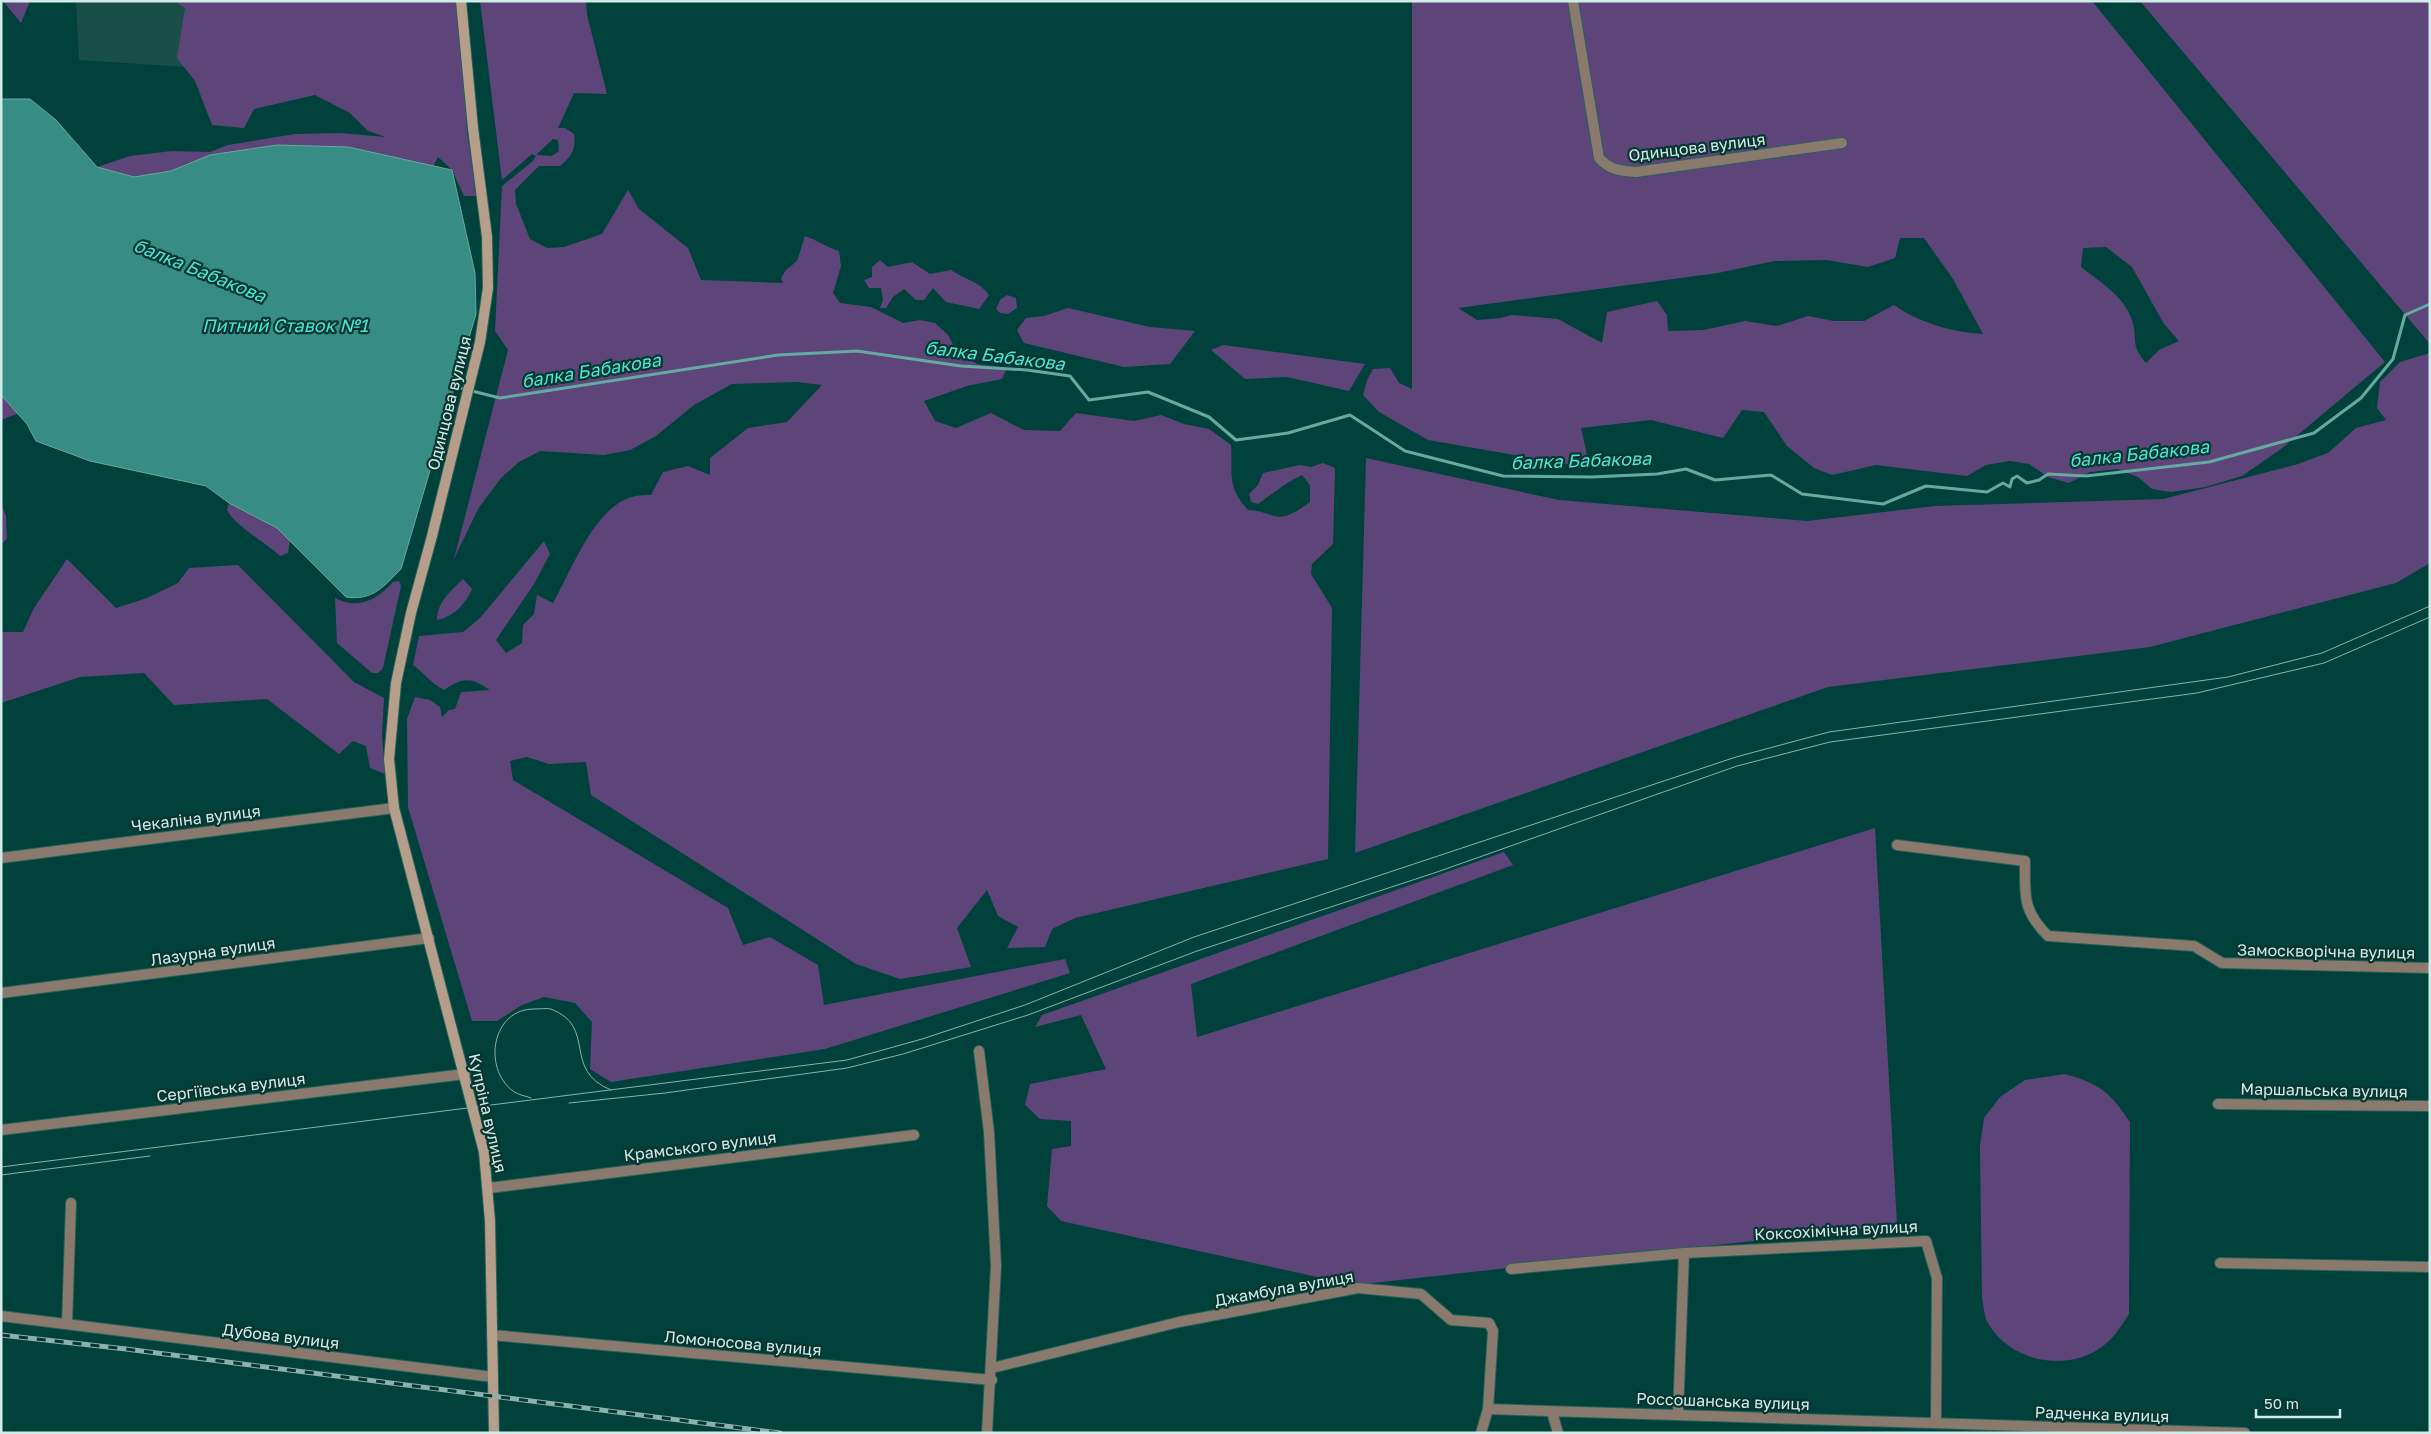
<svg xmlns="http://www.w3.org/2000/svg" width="2431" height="1434" viewBox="0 0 2431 1434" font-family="'Golos Text',sans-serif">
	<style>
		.built { fill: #1a4e48 }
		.green { fill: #5e4579; fill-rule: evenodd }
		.water { fill: #378d83; stroke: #65aaa1 }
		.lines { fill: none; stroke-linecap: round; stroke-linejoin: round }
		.stream { stroke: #65aaa1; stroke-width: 3 }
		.street-casing { stroke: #26605a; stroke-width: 12 }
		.secondary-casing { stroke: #26605a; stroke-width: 12 }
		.street { stroke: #897a6d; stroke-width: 10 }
		.secondary { stroke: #b69f8a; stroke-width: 10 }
		.tram { stroke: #8ab1ad; stroke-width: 1 }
		.rail-casing { stroke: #8ab1ad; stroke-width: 5 }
		.rail { stroke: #083530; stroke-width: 3; stroke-dasharray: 9; stroke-linecap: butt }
		.labels { text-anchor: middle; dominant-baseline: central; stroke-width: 4.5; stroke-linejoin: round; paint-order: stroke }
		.street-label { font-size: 16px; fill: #d1ece8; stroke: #083530 }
		.water-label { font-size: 18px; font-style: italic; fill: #45ead9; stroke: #083530 }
	</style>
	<rect width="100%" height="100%" fill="#01413b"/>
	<path class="built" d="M76 1H429L433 83 79 60Z"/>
	<path class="green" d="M3 1H30L21 23Z
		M174 1H460L467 133 477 196H464L452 170 438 157 433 167 199 213 97 167 130 156 172 151 210 152 228 145 295 134 340 133 386 137 368 131 350 113 315 95 254 109 244 128 212 125 195 81 177 58 185 8Z
		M480 1H586L587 15 607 94 574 93 558 128H565L574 134C576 149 572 156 560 166H539L515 190 516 204 530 239 547 248 564 247 602 234 628 190 639 209 688 248 701 280 783 283 781 278 786 270 797 261 805 236C817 240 826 247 839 251L841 266 833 293 840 303 871 307 903 323 920 320 935 323 948 335 955 348 966 357 977 364 1007 368 1002 379 967 386 924 401 935 421 956 428 991 413 1024 430 1060 431 1076 413 1134 421 1161 415 1184 424 1209 429 1231 445C1233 475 1226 485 1248 510 1262 510 1272 517 1280 517 1292 516 1301 508 1310 502V485L1302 475 1287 483 1258 504 1251 502 1249 494 1258 485 1263 473 1300 465 1311 467 1323 463 1335 468 1333 544 1312 564 1311 574 1332 608 1328 859 1075 918 1052 929 1045 947 1007 948 1018 927 998 916 987 890 957 928 971 967 900 979 856 964 591 795 586 762 549 764 527 757 510 761 513 780 728 908 743 945 770 937 818 965 824 1005 1065 959 1070 973 825 1049 611 1082 590 1069 592 1022 575 1003 544 997 522 1005 497 1021H472L408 807 407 719 415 697 430 700 440 707 442 717 449 710 455 709 461 692 490 690C471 677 463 677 444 690 431 683 425 674 413 665L419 636 463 632 480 618 544 541 550 554 534 584 496 640 506 653 522 643 523 625 534 614 537 595 553 603C571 572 594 507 632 497 638 495 645 495 651 495L663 472 688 466 710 475V458L748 428 787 422 822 385 797 382 732 384 694 405 656 436 630 450 604 455 540 451 519 462 501 478 478 509 454 559 508 350 495 331 502 186 533 161 536 156 532 154 502 180ZM553 139 558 140 559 151 552 156 536 155Z
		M1412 1H2092L2385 362 2281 449 2242 476 2205 487 2171 492 2152 489 2138 477 2118 469 2090 472 2069 483 2048 477 2029 464 2010 461 1986 465 1967 476 1876 465 1832 475 1814 468 1787 446 1764 412 1742 410 1723 438 1651 420 1581 428 1590 468 1428 440 1379 412 1363 395 1367 380 1373 369 1390 368 1399 383 1412 389ZM1900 238H1924L1953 279 1983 334C1952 332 1919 323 1894 305L1864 321H1834L1808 316 1777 326 1745 321 1704 330 1668 331 1667 315 1657 301 1607 312 1602 343 1558 319 1511 315 1501 318 1477 320 1458 308 1718 273 1774 261 1827 260 1868 267 1895 258ZM2106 247 2132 267 2164 324 2179 341 2159 350 2146 363C2130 345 2138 340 2132 320 2124 296 2100 282 2081 267L2083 248Z
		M2140 1H2430V344Z
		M880 260 888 267 912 262 930 274 951 270C965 280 979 281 989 295L979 309 946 302 933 288 924 300H916L904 289 893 297 886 308H880L883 300 881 288H869L864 280 872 277V267Z
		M1007 295 1016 298 1017 308 1008 314 1000 313 996 309 1000 300Z
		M1068 308 1150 327 1195 331 1170 364 1124 367 1024 343 1017 330 1026 318 1044 316Z
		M1223 345 1365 364 1349 391 1287 377 1245 379 1211 350Z
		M2430 353V563L2396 583 2150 647 1828 687 1355 853 1366 458 1559 500 1807 521 1935 506 2163 499 2295 465 2328 453 2356 428 2386 420 2377 408 2380 382 2400 362Z
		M1 388 19 413 1 420Z
		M1 503 6 516 7 539 1 544Z
		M229 503 277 528 290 540 288 553 280 556C266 543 234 525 227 510Z
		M67 559 116 608 147 598 178 583 189 568 238 565 354 682 384 698 382 735 385 774 370 768 366 746 353 741 339 754 267 699 174 705 144 673 80 677 1 703V632H23L34 608Z
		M463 579 472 589C466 603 454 617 437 620 437 602 451 591 463 579Z
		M399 581 401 586 383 668 378 673H372L337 643 335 598C358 610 377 600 393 582Z
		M1875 828 1897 1225 1354 1285 1061 1221 1047 1206 1052 1149 1071 1146V1121L1040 1119 1025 1105 1030 1084 1106 1069 1081 1015 1035 1027 1042 1015 1504 852 1513 865 1191 984 1197 1037Z
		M2065 1074C2100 1084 2110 1092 2130 1122L2129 1314C2121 1326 2115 1337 2103 1346 2068 1373 2012 1362 1989 1325 1984 1318 1984 1307 1982 1299L1980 1146 1984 1118 2000 1097 2025 1080Z"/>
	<path class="water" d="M1 99H30L56 120 97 167 134 177 171 171 210 155 277 145 348 147 452 170 475 273 476 314 401 569C384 586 373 601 346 597L277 528 229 503 206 486 90 461 36 441 27 424 1 395Z"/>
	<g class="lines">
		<path class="stream" d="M452 386 500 398 778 355 857 351 961 366 1027 370 1070 376 1089 400 1148 392 1209 417 1236 440 1288 433 1350 415 1405 451 1503 476 1592 477 1657 474 1686 469 1715 480 1771 475 1802 494 1883 504 1926 486 1987 492 2003 483 2010 487 2012 479 2017 476 2027 483 2039 480 2048 474 2086 476 2209 462 2314 433 2361 398 2393 359 2405 315 2430 304"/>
		<g class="street-casing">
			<path id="street" d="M1573 1 1599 158C1610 170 1620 171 1636 172L1842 143
				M1897 845 2025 861C2025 895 2022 910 2048 936L2194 946 2222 963 2430 968
				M1 858 394 808
				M1 993 429 938
				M979 1051 989 1132 996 1266 987 1433
				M2218 1104 2430 1106
				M1 1130 465 1074
				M489 1188 914 1135
				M2220 1263 2430 1267
				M1511 1269 1684 1253 1926 1241 1937 1278 1936 1422
				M1 1316 493 1377
				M67 1324 71 1203
				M492 1335 992 1380
				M992 1368 1179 1322 1358 1288 1421 1294 1451 1320 1489 1323 1493 1331 1488 1409 1481 1433
				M1488 1409 2245 1433
				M1552 1412 1558 1433
				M1678 1415 1684 1253"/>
		</g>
		<g class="secondary-casing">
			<path id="secondary" d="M461 1 473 128 487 237 488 288 480 342 432 536 411 613 396 683 389 759 394 808 484 1152 490 1221 494 1433"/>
		</g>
		<use href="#street" class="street"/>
		<use href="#secondary" class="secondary"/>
		<path class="tram" d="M531 1098C526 1096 518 1095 513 1091 482 1068 492 1008 535 1009 540 1009 547 1008 551 1009 598 1027 561 1070 611 1090
			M569 1103 665 1093 847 1068 903 1054 1028 1015 1197 951 1437 872 1737 766 1830 742 2197 693 2324 663 2430 617
			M1 1167 847 1060 922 1039 1025 1005 1194 937 1736 757 1829 732 2228 677 2322 653 2430 606
			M1 1175 150 1156"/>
		<g class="rail-casing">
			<path id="rail" d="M1 1335 126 1349 780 1433"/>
		</g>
		<use href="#rail" class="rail"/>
	</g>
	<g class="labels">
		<g class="street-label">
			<text transform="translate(1697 147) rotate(-7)">Одинцова вулиця</text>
			<text transform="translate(449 403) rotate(-76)">Одинцова вулиця</text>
			<text transform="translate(196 818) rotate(-7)">Чекаліна вулиця</text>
			<text transform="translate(213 951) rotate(-8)">Лазурна вулиця</text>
			<text transform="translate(2326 951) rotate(1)">Замоскворічна вулиця</text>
			<text transform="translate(231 1087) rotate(-7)">Сергіївська вулиця</text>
			<text transform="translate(2324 1090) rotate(1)">Маршальська вулиця</text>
			<text transform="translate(488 1113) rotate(77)">Купріна вулиця</text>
			<text transform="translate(700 1146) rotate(-7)">Крамського вулиця</text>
			<text transform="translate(1836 1230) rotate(-3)">Коксохімічна вулиця</text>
			<text transform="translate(1284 1288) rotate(-10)">Джамбула вулиця</text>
			<text transform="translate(281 1336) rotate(7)">Дубова вулиця</text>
			<text transform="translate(743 1343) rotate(5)">Ломоносова вулиця</text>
			<text transform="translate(1723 1401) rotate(2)">Россошанська вулиця</text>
			<text transform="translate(2102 1414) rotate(2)">Радченка вулиця</text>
		</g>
		<g class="water-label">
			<text transform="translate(200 270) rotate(22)">балка Бабакова</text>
			<text x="285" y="325">Питний Ставок №1</text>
			<text transform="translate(995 355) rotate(7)">балка Бабакова</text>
			<text transform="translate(591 370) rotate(-9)">балка Бабакова</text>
			<text transform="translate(2139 453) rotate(-6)">балка Бабакова</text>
			<text transform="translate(1581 460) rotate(-2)">балка Бабакова</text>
		</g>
	</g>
	<rect width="2431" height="1434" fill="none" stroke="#d1ece8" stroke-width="5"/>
	<path d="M2256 1409v8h84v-8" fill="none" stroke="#d1ece8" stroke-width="2.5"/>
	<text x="2264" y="1409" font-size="15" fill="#d1ece8" stroke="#083530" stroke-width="4" paint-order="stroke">50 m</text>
</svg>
